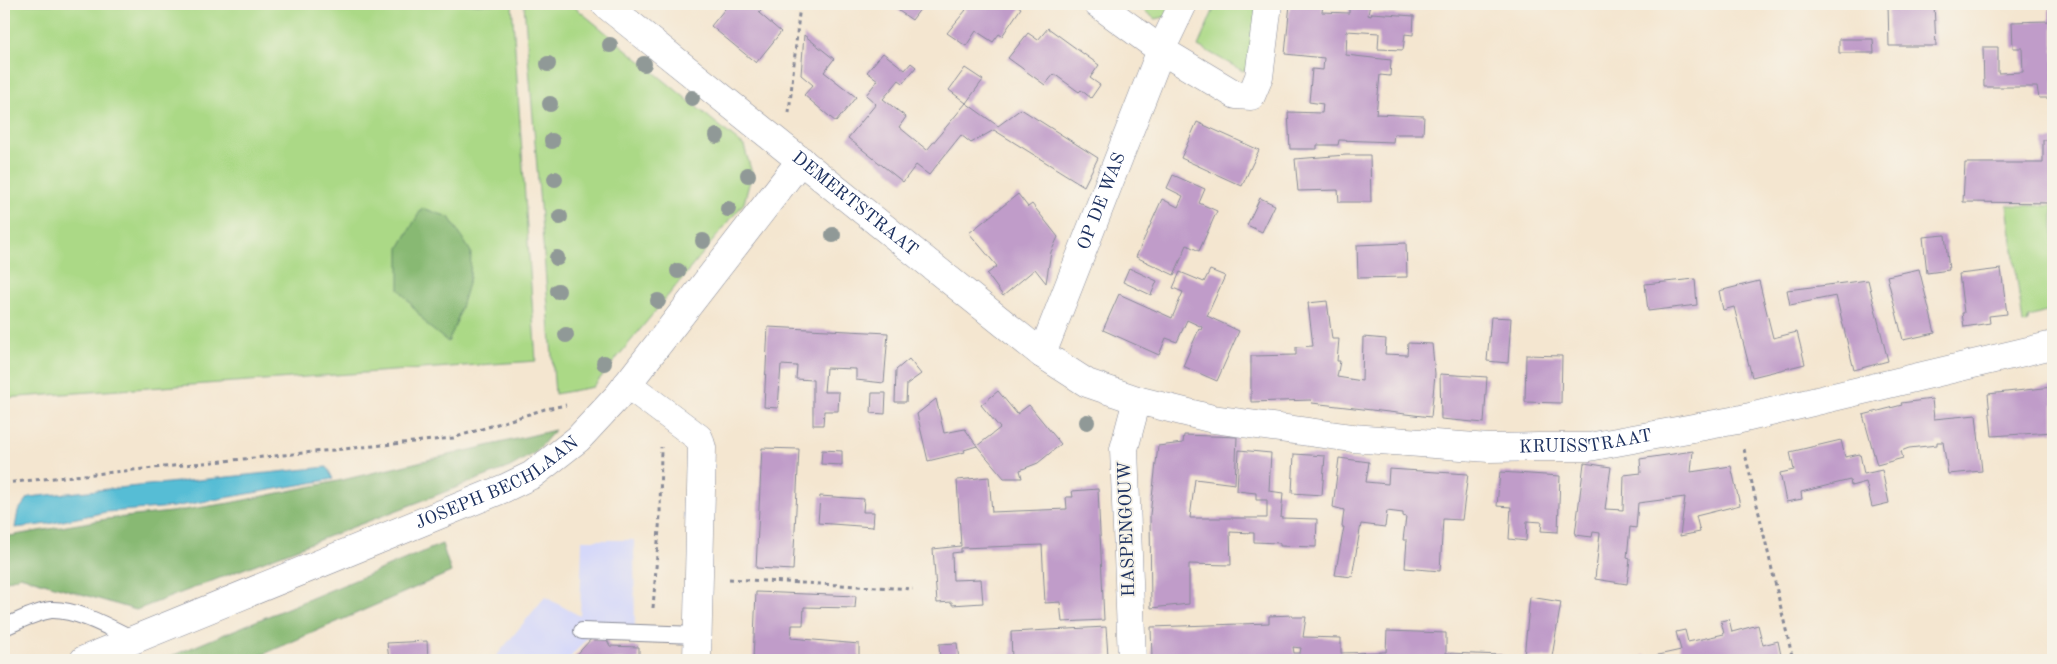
<svg xmlns="http://www.w3.org/2000/svg" width="2057" height="664" viewBox="0 0 2057 664" font-family="'Old Standard TT',serif">
	<style>
		.built { fill: #d5d8f9 }
		.green { fill: #abd986; stroke: #638472 }
		.forest { fill: #88b973; stroke: #527468 }
		.water { fill: #57bdd5; stroke: #39769a }
		.building { fill: #c09cc9; fill-rule: evenodd }
		.lines { fill: none; stroke-linecap: round; stroke-linejoin: round }
		.service-casing { stroke: #888a97; stroke-width: 18 }
		.minor-casing { stroke: #888a97; stroke-width: 29 }
		.tertiary-casing { stroke: #888a97; stroke-width: 29 }
		.path { stroke: #888a97; stroke-width: 3; stroke-dasharray: 4 4; stroke-linecap: butt }
		.service { stroke: #fff; stroke-width: 16 }
		.minor { stroke: #fff; stroke-width: 28 }
		.tertiary { stroke: #fff; stroke-width: 28 }
		.tree { fill: #909997 }
		.labels { text-anchor: middle; dominant-baseline: central; stroke-width: 4; stroke-linejoin: round; paint-order: stroke }
		.street-label { font-size: 18px; fill: #1b2f5e; stroke: #f7f3e8 }
	</style>
	<rect width="100%" height="100%" fill="#f7f3e8"/>
	<filter id="ink" filterUnits="userSpaceOnUse"><feTurbulence type="fractalNoise" baseFrequency=".02" numOctaves="2"/><feDisplacementMap in="SourceGraphic" scale="10" xChannelSelector="R" yChannelSelector="G"/><feConvolveMatrix kernelMatrix="1 2 1 2 8 2 1 2 1" color-interpolation-filters="sRGB"/></filter>
	<filter id="wash" filterUnits="userSpaceOnUse"><feTurbulence type="fractalNoise" baseFrequency=".0096" numOctaves="4" result="noise"/><feDisplacementMap in="SourceGraphic" scale="20" xChannelSelector="R" yChannelSelector="G"/><feGaussianBlur stdDeviation="1.12" result="paint"/><feColorMatrix in="noise" values="0 0 0 0 0 0 0 0 0 0 0 0 0 0 0 0 0 1.4 0 .05"/><feComposite in="paint" operator="in"/></filter>
	<g filter="url(#wash)">
		<rect width="100%" height="100%" fill="#f4e6d0"/>
		<path class="built" d="M582 540H634L635 640 589 636 568 660H493L545 597 580 616Z"/>
		<path class="green" d="M4 4H512L536 361 4 398Z
			M524 4H571L744 146 752 173 744 203 593 387 555 394Z
			M1136 4H1175L1170 16 1155 19Z
			M1216 4H1257L1251 66 1243 71 1198 46Z
			M2007 205 2053 206V310L2029 317 2027 323 2023 324Z"/>
		<path class="forest" d="M422 208 449 217 471 252 470 277 456 324 448 342 429 327 399 289V248Z
			M555 430 536 452 510 467 136 610 20 576 4 582V537L107 519 171 512 230 503 338 481Z
			M442 544 451 572 250 660H162Z"/>
		<path class="water" d="M327 467 333 479 173 507 106 512 48 524 15 528 18 511 29 497Z"/>
		<g id="blocks">
			<path class="building" d="M729 4H764L766 5 759 13 781 32 756 63 711 26Z
				M895 4H924L912 20 899 11 894 6Z
				M958 4H1015L1021 8 1002 36 999 34 993 42 976 31 966 46 947 33 966 10Z
				M1290 4 1323 5 1322 12 1349 13V4H1370L1368 15 1371 16 1372 13 1414 16 1413 35 1405 34 1403 50 1378 49 1379 33 1347 31 1346 55 1391 60 1390 76 1380 75 1376 114 1424 116 1423 134H1394L1393 142 1339 140 1338 145H1317V149H1290L1288 112 1322 113 1323 104 1309 102 1312 69 1323 70 1324 58 1285 54Z
				M1888 4H1934L1936 46H1889Z
				M2049 4H2053V98H2039L2037 87H1984L1983 47H1998V73L2023 72 2022 48H2013L2012 22 2049 21Z
				M1048 28 1099 65 1090 78 1100 85 1091 98 1081 90 1079 92 1054 74 1045 85 1008 58 1028 33 1038 40Z
				M804 35 834 59 824 72 856 97 836 122 804 95 813 85 801 75Z
				M1839 39H1873L1874 53H1839Z
				M883 53 905 70 911 63 916 67 903 83 899 80 883 99 906 117 899 127 927 150 966 103 998 126 1021 109 1098 158 1084 186 994 130 971 143 961 135 929 175 916 165 903 182 848 138 876 104 866 95 878 80 867 72Z
				M965 68 983 80 966 103 949 90Z
				M1197 122 1259 150 1242 186 1181 158Z
				M2043 140H2053V203L1963 202 1965 163H2043Z
				M1346 155H1370L1371 202H1339L1338 190 1298 191 1295 159Z
				M1173 175 1205 189 1199 203 1217 211 1199 251 1187 245 1174 275 1136 257 1162 199 1178 207 1183 196 1167 188Z
				M1018 194 1028 207 1032 204 1058 237 1051 252 1046 283 1035 269 1003 296 987 274 997 266 969 233Z
				M1260 198 1275 205 1262 232 1247 225Z
				M1945 235 1949 270 1927 273 1923 237Z
				M1406 243 1407 277 1358 278 1357 245Z
				M1129 268 1157 281 1151 295 1123 282Z
				M1919 269 1935 333 1903 340 1887 276Z
				M2001 269 2007 314 1989 316 1990 323 1964 327 1962 313H1964L1959 274Z
				M1210 270 1225 276 1207 316 1239 331 1217 381 1183 366 1199 329 1201 330 1202 327 1187 320 1177 342 1166 338 1159 355 1103 330 1119 294 1172 318 1183 292 1173 288 1180 272 1204 282Z
				M1695 279 1697 305 1648 311 1645 284Z
				M1868 280 1888 361 1854 370 1836 296 1790 305 1787 290Z
				M1759 281 1773 338 1797 332 1805 364 1752 377 1734 307 1723 310 1719 291Z
				M1327 301 1332 339H1339L1337 361H1340L1337 377 1362 381 1363 337 1386 339 1385 354 1407 355 1408 343 1432 344 1435 374 1431 417 1312 403 1311 400 1251 402V356L1296 355V347L1313 346 1308 303Z
				M1491 317 1511 318 1508 363 1487 361Z
				M768 327 888 333 884 383 856 380V369L826 368 824 392H839L838 411H824L823 425H813V380L796 379 797 366 781 365 778 408 764 407Z
				M1526 355 1562 356 1561 403 1525 402Z
				M909 359 921 374 907 384 906 402H895L896 370Z
				M1440 374 1487 377 1484 423 1441 419Z
				M2053 387V432L1992 436 1988 394Z
				M998 391 1017 414 1029 405 1061 444 1038 463 1020 470 1022 478H1004L977 446 1000 428 981 405Z
				M872 393H886L885 414 871 413Z
				M936 399 944 433 965 429 977 446 964 450 965 452 928 461 917 414Z
				M1932 399 1934 419 1976 415 1982 471 1948 474 1943 442H1937V445L1909 448 1901 451 1903 458 1877 465 1863 415 1902 405 1901 403Z
				M1184 435 1237 437 1235 484 1195 479 1190 518H1267V500H1256V493L1237 491 1239 450 1271 453 1269 491 1283 493 1281 518 1317 519 1316 547 1280 546V543L1254 542V533L1230 532 1231 565 1189 564V604L1151 608 1150 515 1158 446 1183 443Z
				M1841 440 1845 457 1860 454 1864 474 1882 470 1889 503 1872 507 1866 482 1851 486 1850 480 1801 492 1802 499 1786 502 1780 473 1794 470 1790 452Z
				M762 448 799 449 793 570 756 568Z
				M822 450 842 451V465L821 464Z
				M1693 451 1691 472 1731 466 1740 505 1696 516 1700 532 1680 536 1685 497 1638 503 1636 528 1630 527 1627 558 1630 559 1627 584 1595 579 1600 533 1593 532 1592 537 1575 535 1584 463 1611 467 1605 509 1623 510 1624 475 1641 473 1640 459Z
				M1294 454 1325 456 1322 495 1292 493Z
				M1339 458 1369 462 1366 482 1388 484 1389 469 1468 474 1462 520 1443 519 1440 571 1405 568 1407 540H1403L1406 517 1403 516V513L1387 511 1385 527 1361 524 1352 577 1335 575 1344 527H1342L1344 510 1333 507Z
				M1500 472 1560 476 1558 532 1541 531 1542 522 1527 521 1526 541 1509 539 1511 507 1497 506Z
				M989 477 992 512 1067 509 1066 497H1073L1072 491 1098 489 1104 620 1062 622 1060 602 1045 603 1042 545 961 548V552L952 553 953 580 981 579 983 603 952 605V602L937 603 933 549 961 546 957 480Z
				M820 496 864 499 863 512H874L873 527 818 523Z
				M756 592 856 596 855 608 804 607 803 625H792L791 638 859 644V660H753Z
				M1530 597 1561 602 1552 657H1524Z
				M1292 615V617H1306L1303 637 1341 638V653L1386 652 1387 631 1446 633V653L1503 655V660H1152L1151 627 1269 623V616ZM1293 647 1301 648 1300 653H1294Z
				M1729 619 1732 632 1758 625 1763 645 1778 641 1782 660H1654L1658 655 1681 650 1676 632 1685 630 1688 642 1724 634 1721 621Z
				M1106 627 1108 656 1079 658V660H1012L1011 632Z
				M592 638 607 640 610 646 639 647V660H572Z
				M427 641 428 660H389L387 643Z
				M957 643 959 660H940L939 644Z
				M1644 655 1650 660H1639Z"/>
		</g>
	</g>
	<g filter="url(#ink)">
		<use href="#blocks" fill-opacity="0" stroke="#888a97" stroke-width="1"/>
		<g class="lines">
			<g class="service-casing">
				<path id="service" d="M4 627C19 621 35 612 51 610 78 609 112 629 135 640
					M582 631 697 635"/>
			</g>
			<g class="minor-casing">
				<g id="minor">
					<path d="M1098 4 1161 50 1236 95 1251 96 1259 77 1268 4"/>
					<path id="s1" d="M1042 354 1161 50 1183 4"/>
					<path d="M627 384 699 438 702 448 697 660"/>
					<path id="s2" d="M84 660 505 488 532 475 578 439 618 396 801 160"/>
					<path d="M1132 660 1124 449 1137 400"/>
				</g>
			</g>
			<g class="tertiary-casing">
				<g id="tertiary">
					<path id="s3" d="M605 4 1042 354 1087 383 1137 400 1213 419 1352 438 1489 448 1539 447H1589L1737 420 2053 345"/>
				</g>
			</g>
			<path class="path" d="M789 113 800 4
				M1744 449 1793 660
				M4 483 453 438 545 409 566 405
				M729 579 913 589
				M653 608 660 515 661 447"/>
			<use href="#service" class="service"/>
			<use href="#minor" class="minor"/>
			<use href="#tertiary" class="tertiary"/>
		</g>
		<g class="tree">
			<circle cx="610" cy="45" r="8"/>
			<circle cx="548" cy="64" r="8"/>
			<circle cx="644" cy="64" r="8"/>
			<circle cx="692" cy="98" r="8"/>
			<circle cx="550" cy="104" r="8"/>
			<circle cx="717" cy="136" r="8"/>
			<circle cx="552" cy="141" r="8"/>
			<circle cx="748" cy="175" r="8"/>
			<circle cx="555" cy="179" r="8"/>
			<circle cx="728" cy="209" r="8"/>
			<circle cx="560" cy="217" r="8"/>
			<circle cx="833" cy="235" r="8"/>
			<circle cx="703" cy="241" r="8"/>
			<circle cx="557" cy="258" r="8"/>
			<circle cx="678" cy="271" r="8"/>
			<circle cx="558" cy="291" r="8"/>
			<circle cx="658" cy="301" r="8"/>
			<circle cx="566" cy="335" r="8"/>
			<circle cx="604" cy="363" r="8"/>
			<circle cx="1087" cy="422" r="8"/>
		</g>
	</g>
	<g class="labels">
		<g class="street-label">
			<text stroke="none"><textPath href="#s1" startOffset="164">OP DE WAS</textPath></text>
			<text stroke="none"><textPath href="#s3" startOffset="320">DEMERTSTRAAT</textPath></text>
			<text stroke="none"><textPath href="#s3" startOffset="1119">KRUISSTRAAT</textPath></text>
			<text stroke="none"><textPath href="#s2" startOffset="450">JOSEPH BECHLAAN</textPath></text>
			<text transform="translate(1127 529) rotate(-92)">HASPENGOUW</text>
		</g>
	</g>
	<rect width="2057" height="664" fill="none" stroke="#f7f3e8" stroke-width="20"/>
</svg>
